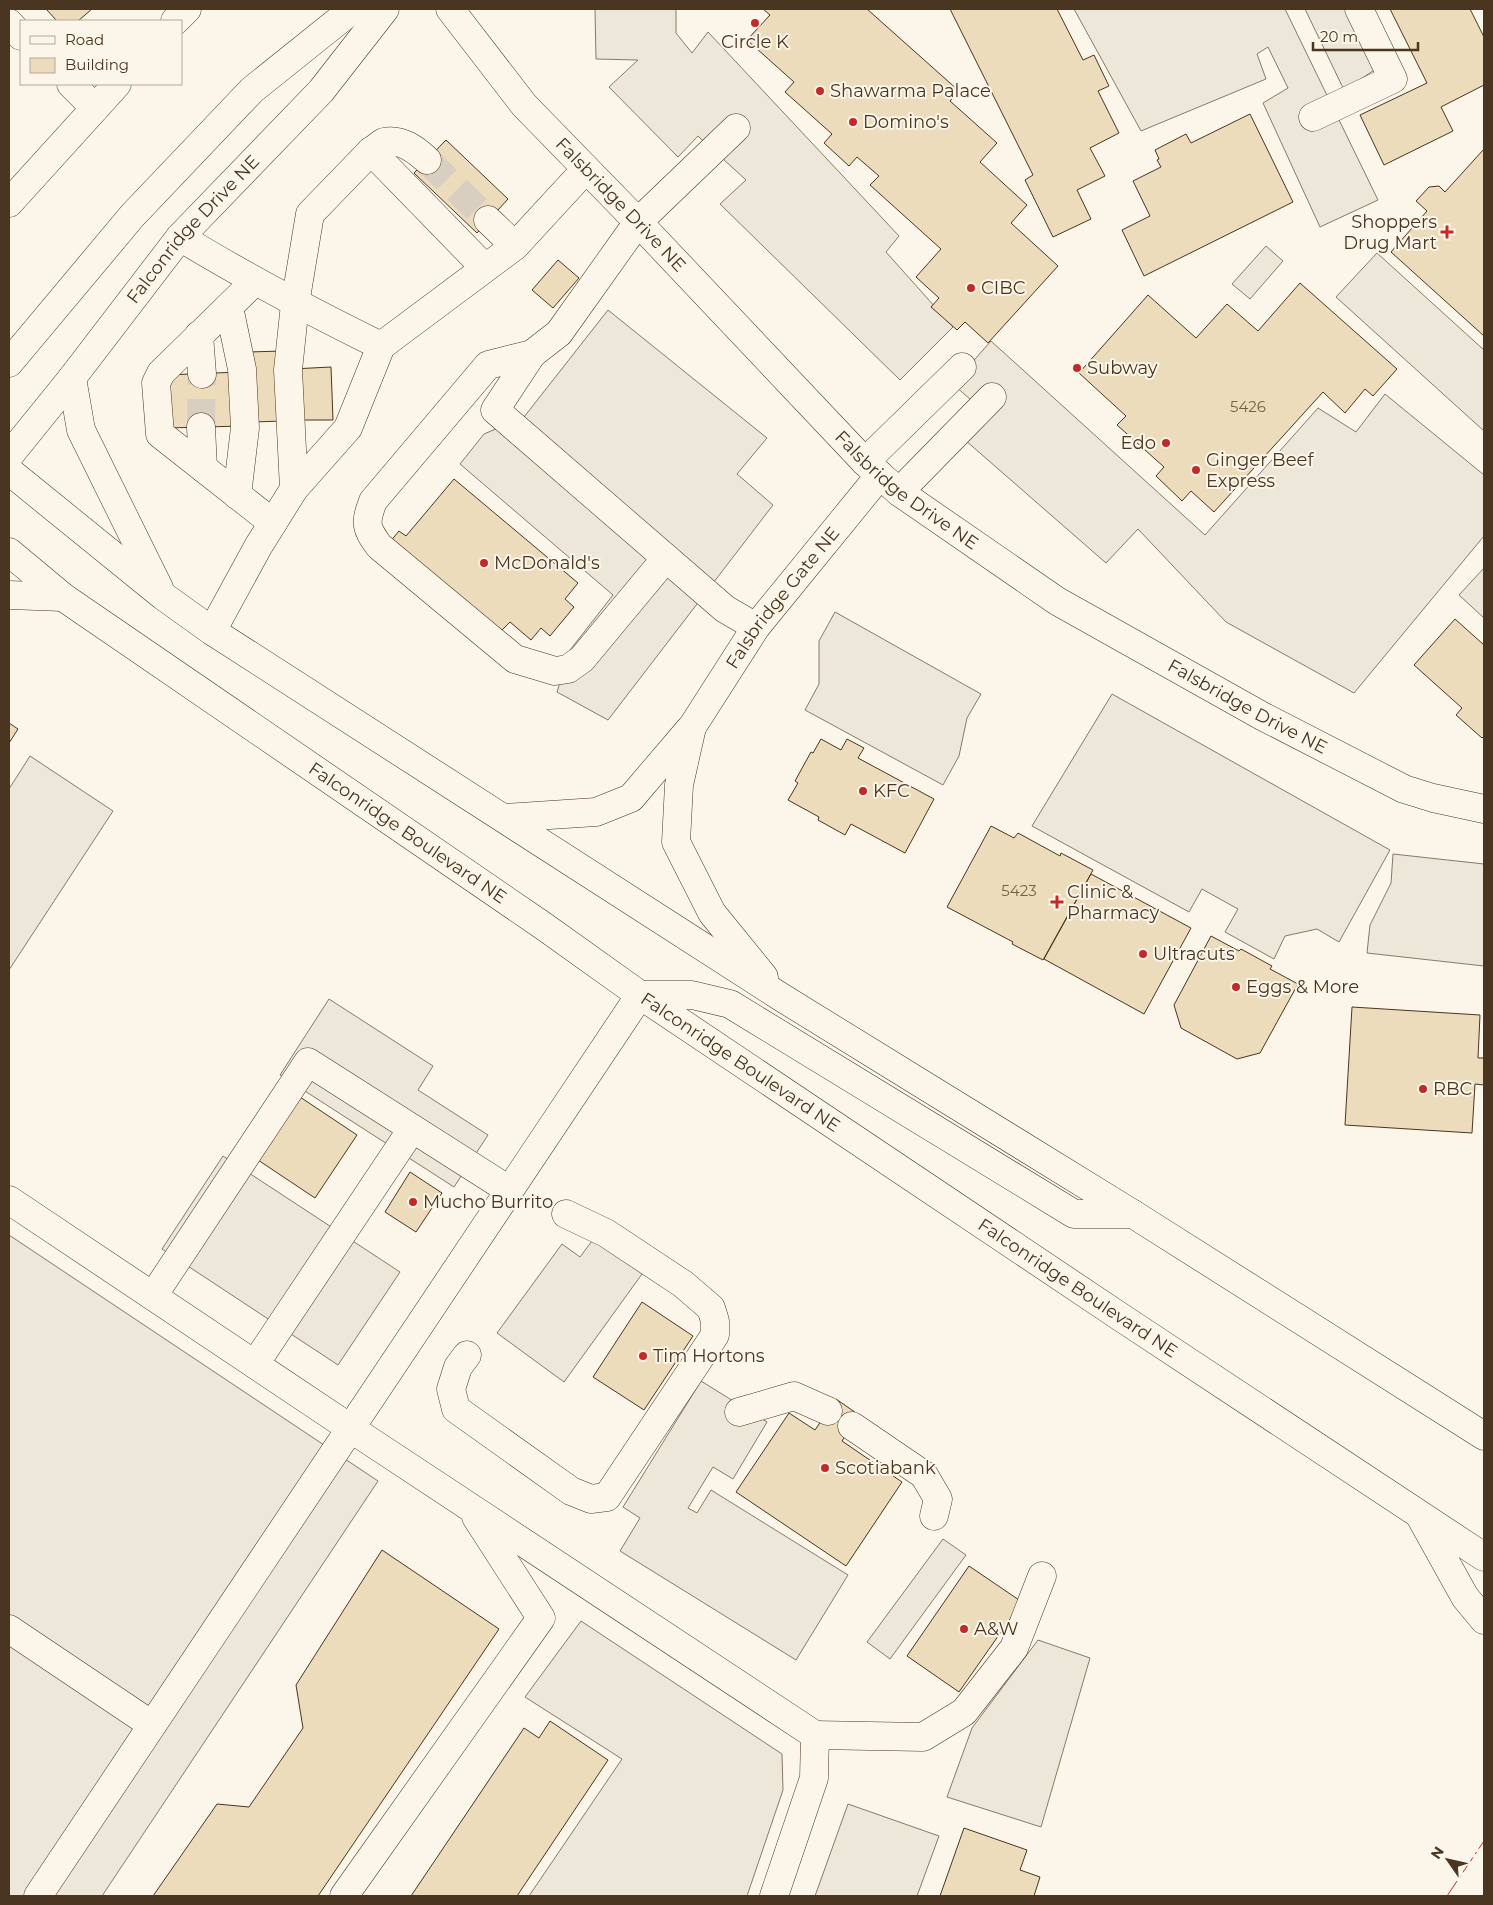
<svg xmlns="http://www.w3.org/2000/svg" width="1493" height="1905" viewBox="0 0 1493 1905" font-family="Montserrat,sans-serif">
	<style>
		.parking { fill: #ede7d9; stroke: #887966 }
		.building { fill: #ecdcbc; stroke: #4a3520 }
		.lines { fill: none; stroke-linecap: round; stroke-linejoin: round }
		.minor-tunnel { stroke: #d8cfc1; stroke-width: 28; stroke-dasharray: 28 14; stroke-linecap: butt }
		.minor-casing { stroke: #4a3520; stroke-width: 29 }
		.major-casing { stroke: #4a3520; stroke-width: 29 }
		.minor { stroke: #fbf6e9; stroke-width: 28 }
		.major { stroke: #fbf6e9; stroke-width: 28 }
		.power { stroke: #c62828; stroke-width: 1; stroke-dasharray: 18 4 2.5 4; stroke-linecap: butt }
		.poi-dot { fill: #c62828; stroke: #fbf6e9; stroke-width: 2 }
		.labels { text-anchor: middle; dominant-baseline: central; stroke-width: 4; stroke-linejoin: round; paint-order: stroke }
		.number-label { font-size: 15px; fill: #725f47 }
		.poi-label { font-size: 18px; fill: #4a3520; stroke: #fbf6e9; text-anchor: start }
		.street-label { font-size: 18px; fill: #4a3520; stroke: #fbf6e9 }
	</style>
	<rect width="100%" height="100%" fill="#fbf6e9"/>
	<path class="parking" d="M595 9H676V33L692 53 708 32 899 236 886 252 953 327 900 380 720 204 746 180 698 136 678 157 609 87 638 60 596 59Z
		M1074 9H1285L1378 200 1320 227 1263 103 1288 88 1268 47 1257 54 1266 79 1141 131Z
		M1305 9H1351L1379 67 1344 90Z
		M1266 246 1283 261 1250 299 1232 284Z
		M1377 253 1484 350V431L1336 297Z
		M608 310 767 438 737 474 773 505 608 720 557 692 570 650 613 595 460 464 484 434 524 417Z
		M991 341 1205 535 1318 408 1356 432 1385 394 1484 475V536L1354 693 1226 622 1138 529 1106 563 965 440 990 417 953 384Z
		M1484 568V618L1459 595Z
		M835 612 981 694 967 718 959 756 943 785 805 710 819 684V641Z
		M1112 694 1390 850 1339 942 1317 929 1285 936 1274 959 1225 932 1238 909 1202 889 1189 912 1032 826Z
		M30 756 113 811 9 970V789Z
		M1393 854 1484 864V966L1367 953 1370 925 1391 883Z
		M329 999 433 1066 418 1090 488 1135 454 1187 280 1075Z
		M223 1156 400 1272 338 1365 162 1249Z
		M607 1221 655 1256 564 1382 497 1333 562 1244 580 1257Z
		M9 1235 378 1481 102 1896H9Z
		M701 1381 767 1422 733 1479 713 1467 688 1508 697 1513 711 1490 848 1575 796 1660 620 1551 640 1518 623 1507Z
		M943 1539 966 1555 890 1659 867 1642Z
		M581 1621 782 1754 783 1790 747 1896H529L622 1759 525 1697Z
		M1038 1640 1090 1658 1041 1827 947 1797 972 1728Z
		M848 1804 939 1836 917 1896H815Z"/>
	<path class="building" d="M46 9H92L78 21H57Z
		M763 9H867L959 91 950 101 997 143 980 162 1027 205 1011 223 1058 266 988 343 965 322 957 330 931 307 939 298 916 277 941 249 870 185 879 176 857 157 849 166 824 143 832 134 785 92 794 82 747 40 770 15Z
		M950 9H1057L1083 60 1094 55 1109 86 1098 91 1119 133 1090 148 1105 176 1077 190 1091 219 1053 237 1025 180 1033 175Z
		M1390 9H1470L1484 37V85L1441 107 1453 131 1384 165 1360 115 1427 83Z
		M1250 114 1293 202 1144 276 1122 230 1150 216 1133 181 1161 167 1157 160 1159 159 1155 150 1186 134 1191 143Z
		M446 140 508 199 477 233 414 173Z
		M1484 149V336L1391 252 1427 211 1416 201 1429 187 1439 186 1445 192Z
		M558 260 579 278 553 308 532 290Z
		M1300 283 1397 369 1373 396 1365 389 1345 413 1323 392 1214 512 1191 491 1182 501 1156 476 1164 467 1117 425 1126 416 1079 373 1148 295 1196 338 1227 304 1258 331Z
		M283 351 285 421 251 422 248 352Z
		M331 367 333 420H295L292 369Z
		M240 372 242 426 167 428 165 375Z
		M454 479 578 583 565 599 574 607 550 636 541 628 531 640 510 622 500 632 389 543 399 531 406 536Z
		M1455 619 1484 645V736L1482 738 1456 715 1462 708 1414 665Z
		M9 723 18 729 9 743Z
		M821 739 841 750 847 739 864 748 858 758 934 799 905 853 851 824 845 835 818 820 819 817 788 800 798 783 795 781 811 752 813 753Z
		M991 826 1014 838 1018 833 1060 856 1061 853 1093 870 1043 960 1012 944 1013 942 947 907Z
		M1091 874 1191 928 1144 1014 1044 959Z
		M1211 936 1239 951 1241 949 1272 966 1270 969 1298 984 1260 1053 1237 1059 1181 1028 1174 1005Z
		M1352 1007 1480 1015 1478 1058H1484V1085L1475 1084 1472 1133 1345 1125Z
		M297 1095 357 1135 315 1198 255 1158Z
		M410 1172 442 1193 416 1232 385 1212Z
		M642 1302 693 1336 644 1410 593 1377Z
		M836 1399 859 1415 842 1441 902 1482 846 1566 736 1492 789 1413 815 1430Z
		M382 1550 499 1629 318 1896H153L217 1804 249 1807 303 1728 296 1685Z
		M969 1566 1022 1602 959 1692 907 1656Z
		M550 1721 608 1760 517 1896H411L524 1728 539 1738Z
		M964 1828 1027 1850 1020 1870 1040 1877 1034 1896H940Z"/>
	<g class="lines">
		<path class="minor-tunnel" d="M427 160 488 220
			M201 427 202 374"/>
		<g class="minor-casing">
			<g id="minor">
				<path id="s1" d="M450 9 524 105 638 222 865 462 899 492 1057 601 1262 716 1404 789 1433 798 1484 809"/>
				<path d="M175 21 187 9"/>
				<path d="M9 23 21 36"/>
				<path d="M71 84 95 108"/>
				<path d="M1313 117 1393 79 1359 9"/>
				<path d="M736 128 638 222 559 333 532 354 495 410 725 609 756 627"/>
				<path d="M371 151C375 149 380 144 384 142 401 138 416 150 427 160"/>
				<path d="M9 203 117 84"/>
				<path d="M488 220 515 246"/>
				<path d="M180 237C245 277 312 312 381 346"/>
				<path d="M255 281 161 373 156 383 160 434 273 523"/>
				<path d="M229 307 242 369 245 428 237 495"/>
				<path d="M199 335 202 374"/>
				<path d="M532 354 488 365 373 501C365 523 365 527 379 546L515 659 555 671 568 669 582 659 666 558"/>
				<path d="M9 363 132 216 252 90 353 9"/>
				<path d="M201 427 203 468"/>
				<path id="s2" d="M9 456 72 378 180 237 321 91 385 9"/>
				<path d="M865 462 962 367"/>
				<path d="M294 489 288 370 295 304 310 214 371 151 485 268"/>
				<path d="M899 492 992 397"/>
				<path d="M212 631 259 545 294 489 348 428 381 346 515 246 586 169"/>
				<path id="s3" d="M692 727 756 627 880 475"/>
				<path d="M9 1200 350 1428 815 1735 814 1778 774 1896"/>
				<path d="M153 1296 308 1062 509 1190"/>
				<path d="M467 1355 458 1367 451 1389 456 1409 571 1491 591 1499 607 1497 715 1335V1321L711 1308 683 1284 606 1233 566 1214"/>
				<path d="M255 1364 412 1129"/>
				<path d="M739 1412 794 1396 828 1411"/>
				<path d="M852 1426 924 1475 938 1499 934 1516"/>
				<path d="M9 1629 152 1725"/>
				<path d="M815 1735 923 1737 964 1712 1014 1648 1042 1576"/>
				<path d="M38 1896 640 995"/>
				<path d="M344 1896 541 1618 476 1517"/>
			</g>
		</g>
		<g class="major-casing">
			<g id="major">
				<path d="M72 378 81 430 159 588"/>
				<path d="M9 471 163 596 212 631 781 997 1133 1214 1484 1436"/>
				<path id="s4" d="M9 552 63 597 542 925 640 995 1119 1316 1484 1557"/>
				<path d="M9 595 63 597"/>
				<path d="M692 727 679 785 676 842 712 913 764 977"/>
				<path d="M504 818 596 812 631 798 689 730"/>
				<path d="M640 995H692L730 1004 1074 1214H1133"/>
				<path d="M1421 1518 1465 1597 1484 1620"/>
			</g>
		</g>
		<use href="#minor" class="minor"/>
		<use href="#major" class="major"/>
		<path class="power" d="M1447 1896 1484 1841"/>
	</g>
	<g class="poi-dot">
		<circle cx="755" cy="23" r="5"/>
		<circle cx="820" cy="91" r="5"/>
		<circle cx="853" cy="122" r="5"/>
		<path d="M1444.5 224.5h5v5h5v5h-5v5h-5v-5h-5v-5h5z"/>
		<circle cx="971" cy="288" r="5"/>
		<circle cx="1077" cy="368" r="5"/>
		<circle cx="1166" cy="443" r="5"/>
		<circle cx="1196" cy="470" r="5"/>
		<circle cx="484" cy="563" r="5"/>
		<circle cx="863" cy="791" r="5"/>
		<path d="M1054.5 894.5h5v5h5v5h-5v5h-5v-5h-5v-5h5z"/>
		<circle cx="1143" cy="954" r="5"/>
		<circle cx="1236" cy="987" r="5"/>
		<circle cx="1423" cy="1089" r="5"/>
		<circle cx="413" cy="1202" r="5"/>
		<circle cx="643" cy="1356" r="5"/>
		<circle cx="825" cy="1468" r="5"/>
		<circle cx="964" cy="1629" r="5"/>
	</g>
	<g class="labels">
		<g class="number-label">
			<text x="1248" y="406">5426</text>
			<text x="1019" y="890">5423</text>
		</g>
		<g class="poi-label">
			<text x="755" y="42" text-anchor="middle">Circle K</text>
			<text x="830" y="91">Shawarma Palace</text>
			<text x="863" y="122">Domino's</text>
			<text x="1437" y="222" text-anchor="end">Shoppers<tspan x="1437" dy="21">Drug Mart</tspan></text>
			<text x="981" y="288">CIBC</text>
			<text x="1087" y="368">Subway</text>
			<text x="1156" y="443" text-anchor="end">Edo</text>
			<text x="1206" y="460">Ginger Beef<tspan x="1206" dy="21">Express</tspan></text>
			<text x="494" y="563">McDonald's</text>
			<text x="873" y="791">KFC</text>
			<text x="1067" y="892">Clinic &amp;<tspan x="1067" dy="21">Pharmacy</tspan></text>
			<text x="1153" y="954">Ultracuts</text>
			<text x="1246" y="987">Eggs &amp; More</text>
			<text x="1433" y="1089">RBC</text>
			<text x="423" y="1202">Mucho Burrito</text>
			<text x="653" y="1356">Tim Hortons</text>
			<text x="835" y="1468">Scotiabank</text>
			<text x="974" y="1629">A&amp;W</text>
		</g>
		<g class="street-label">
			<text stroke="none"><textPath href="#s1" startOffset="260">Falsbridge Drive NE</textPath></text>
			<text stroke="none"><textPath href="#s2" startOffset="292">Falconridge Drive NE</textPath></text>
			<text stroke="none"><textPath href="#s1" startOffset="665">Falsbridge Drive NE</textPath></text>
			<text stroke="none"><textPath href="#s3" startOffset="158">Falsbridge Gate NE</textPath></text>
			<text stroke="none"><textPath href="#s1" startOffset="1070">Falsbridge Drive NE</textPath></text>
			<text stroke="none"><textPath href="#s4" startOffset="488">Falconridge Boulevard NE</textPath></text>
			<text stroke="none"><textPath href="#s4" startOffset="892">Falconridge Boulevard NE</textPath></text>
			<text stroke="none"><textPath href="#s4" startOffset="1298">Falconridge Boulevard NE</textPath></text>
		</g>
	</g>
	<rect width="1493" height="1905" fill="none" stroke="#4a3520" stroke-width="20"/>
	<rect x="20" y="20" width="162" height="65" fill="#fbf6e9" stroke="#b4a999"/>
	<rect x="30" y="36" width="25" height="8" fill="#fbf6e9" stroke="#b4a999"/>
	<text x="65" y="45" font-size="15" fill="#4a3520">Road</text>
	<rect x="30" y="58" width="25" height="15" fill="#ecdcbc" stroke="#b4a999"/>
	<text x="65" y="70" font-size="15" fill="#4a3520">Building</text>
	<g transform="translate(1448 1860) rotate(304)" stroke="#fbf6e9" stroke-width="4" paint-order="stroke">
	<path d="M0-4L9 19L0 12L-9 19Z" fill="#4a3520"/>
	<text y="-8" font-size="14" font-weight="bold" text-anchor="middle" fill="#4a3520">N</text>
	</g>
	<path d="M1313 42v8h105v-8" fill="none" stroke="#4a3520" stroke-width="2.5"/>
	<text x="1320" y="42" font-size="15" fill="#4a3520" stroke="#fbf6e9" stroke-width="4" paint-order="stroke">20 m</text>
</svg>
